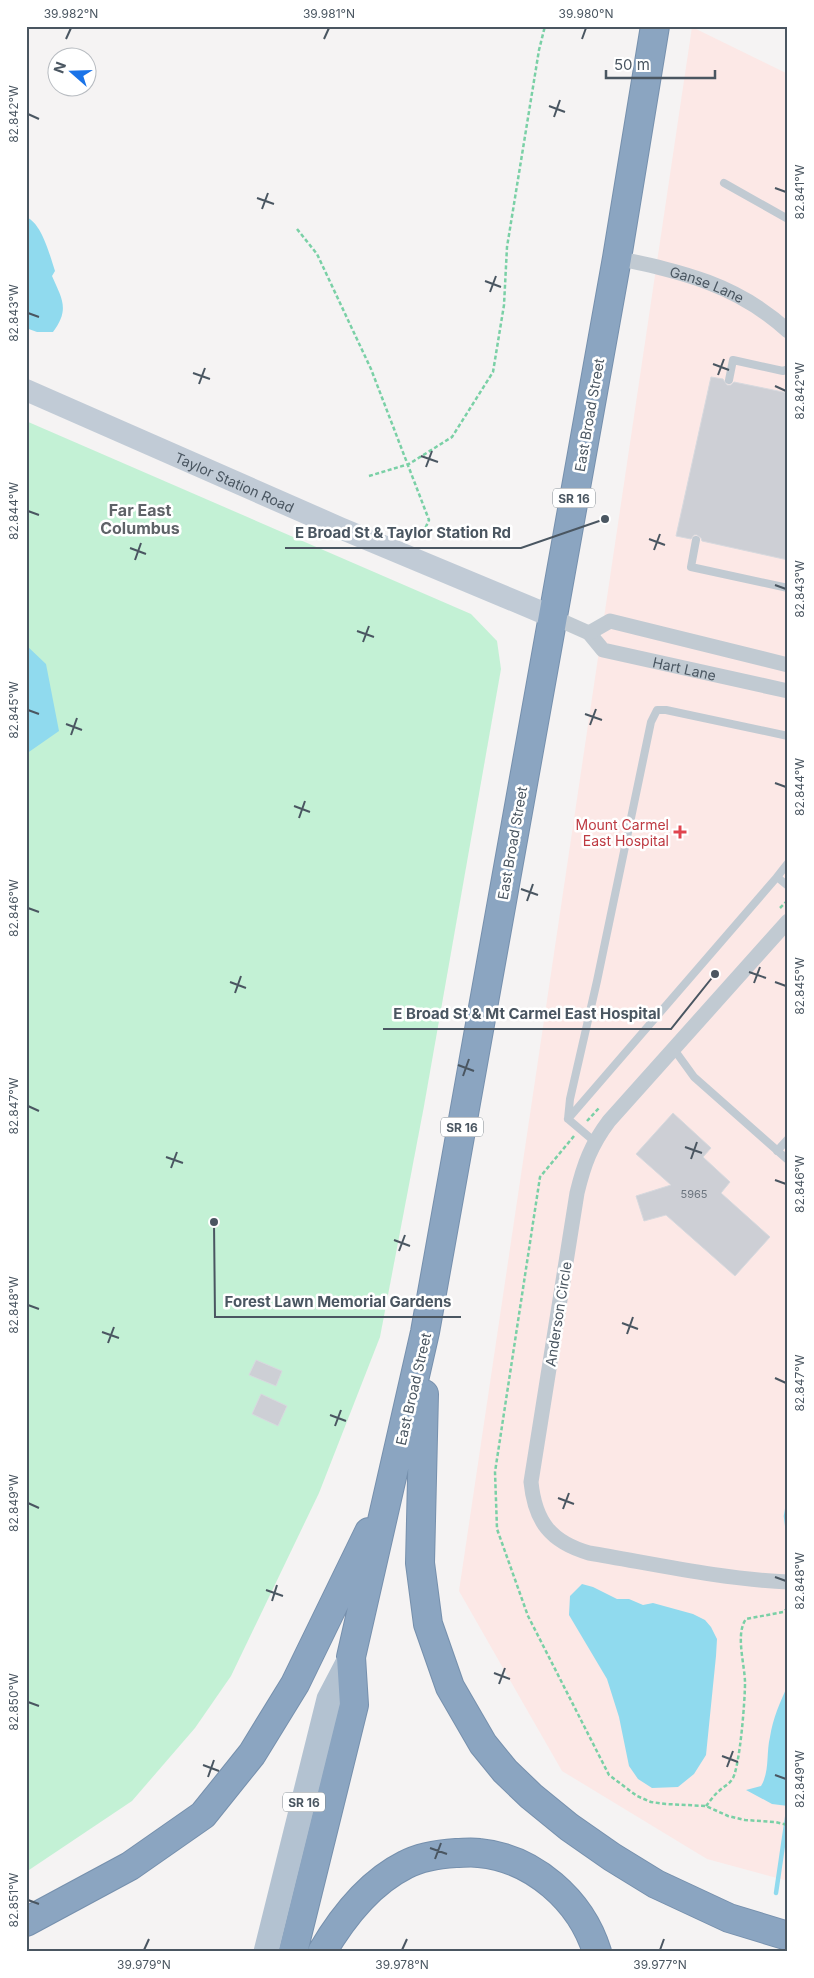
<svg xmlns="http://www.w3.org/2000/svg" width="814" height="1978" viewBox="0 0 814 1978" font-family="Inter,sans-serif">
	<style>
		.medical { fill: #fce8e6 }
		.green { fill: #c3f1d5 }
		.water { fill: #90daee }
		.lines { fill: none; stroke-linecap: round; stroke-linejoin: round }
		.stream { stroke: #90daee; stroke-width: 4.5 }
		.building { fill: #cdcfd5; stroke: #d7d9de }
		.highway-casing { stroke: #7690ad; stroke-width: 30 }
		.path { stroke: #7ad0a6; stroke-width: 2.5; stroke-dasharray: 4 2.5; stroke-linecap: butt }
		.lane { stroke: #c1cad2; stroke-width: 8 }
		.street { stroke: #c1cad2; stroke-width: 15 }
		.secondary { stroke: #c1cbd6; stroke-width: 22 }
		.primary { stroke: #b3c2d1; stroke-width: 25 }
		.highway { stroke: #8ba5c1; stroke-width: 28 }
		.ticks { fill: none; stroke: #4a5661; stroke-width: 2 }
		.health-dot { fill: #e0444e; stroke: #fff; stroke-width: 2 }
		.labels { text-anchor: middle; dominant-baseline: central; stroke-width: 5; stroke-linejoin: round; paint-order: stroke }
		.number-label { font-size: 11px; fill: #6b747e }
		.shield { fill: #fff; stroke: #808990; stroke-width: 1 }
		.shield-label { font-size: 12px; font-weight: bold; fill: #4a5661 }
		.street-label { font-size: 14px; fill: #4a5661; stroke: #fff }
		.health-label { font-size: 14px; fill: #be3a42; stroke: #fff; text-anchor: end }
		.quarter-label { font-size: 16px; font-weight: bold; fill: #5f6368; stroke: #fff }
		.leader { fill: none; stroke: #4a5661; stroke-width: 2 }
		.callout-dot { fill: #4a5661; stroke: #fff; stroke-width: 2 }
		.callout-label { font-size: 15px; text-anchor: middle; font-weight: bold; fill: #4a5661; stroke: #fff; stroke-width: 5; stroke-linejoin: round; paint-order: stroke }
		.neatline { fill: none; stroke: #4a5661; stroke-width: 2 }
		.ticks-label { font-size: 12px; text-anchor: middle; fill: #4a5661 }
	</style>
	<rect width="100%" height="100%" fill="#f5f3f3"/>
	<path class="medical" d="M692 27 788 74V1881L707 1859 562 1771 459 1591Z"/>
	<path class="green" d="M26 421 471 614 497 641 501 669 424 1106 380 1337 319 1493 231 1676 195 1728 132 1801 26 1872Z"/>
	<path class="water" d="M26 217C42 223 50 256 55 271L52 276C62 299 70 309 53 332H37L26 328Z
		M26 645 46 664 59 731 26 754Z
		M582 1584 593 1587 617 1599H629L643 1605 653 1603 693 1614 705 1620 711 1627 717 1639 716 1656 706 1755 694 1774 678 1787 652 1788 638 1779 629 1766 619 1717 607 1679 569 1615 570 1596Z
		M788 1685V1806L772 1804 746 1790 761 1786C770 1771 766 1753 770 1737 773 1718 780 1702 788 1685Z"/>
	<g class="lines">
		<path class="stream" d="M788 1504 786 1516 788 1532
			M776 1893 788 1811"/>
	</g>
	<path class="building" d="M711 377 723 379 727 385H731L734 382 788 393V560L702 541 701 538 697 535H694L691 539 676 536Z
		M673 1113 711 1148 703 1157 730 1182 721 1193 770 1237 735 1276 666 1215 644 1221 636 1196 671 1185 636 1154Z
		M256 1360 282 1371 276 1386 249 1375Z
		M261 1394 287 1406 278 1426 252 1414Z"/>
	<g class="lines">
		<g class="highway-casing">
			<path id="highway" d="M424 1394 420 1563 428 1624 450 1687 483 1744 505 1771 531 1796 569 1827 612 1857 656 1884 729 1918 788 1936
				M26 1922 130 1866 203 1815 252 1754 295 1684 369 1532
				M293 1952 354 1705 351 1657 425 1332 617 258 655 26
				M322 1952C342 1918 369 1883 405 1865 420 1857 439 1854 456 1853 463 1853 471 1852 479 1853 533 1858 581 1900 597 1952"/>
		</g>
		<path class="path" d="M297 229 317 254 371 369 429 520 424 531
			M369 476 409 464 452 437 493 372 504 305 507 247 539 50 545 26
			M780 908 788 900
			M587 1121 599 1108
			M574 1136 540 1177 495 1472 497 1529 528 1616 609 1775 637 1796 651 1802 666 1804 706 1806 728 1816 745 1820 775 1822 788 1825
			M706 1806C710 1801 714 1795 719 1791 724 1786 729 1785 733 1778 740 1764 745 1701 745 1683 745 1665 735 1634 746 1619L783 1612 788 1608"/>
		<path class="lane" d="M724 183 788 219
			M729 380 733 360 783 371 788 369
			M696 540 691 567 788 588
			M777 877 788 863
			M673 1048 694 1077 788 1160
			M568 1119 570 1099 597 981 651 722 657 710H666L788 736
			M594 1141 568 1119 777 877 788 886
			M777 1151 788 1139"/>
		<g class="street">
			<path id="s1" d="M617 258C682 272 737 284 788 331"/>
			<path id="s2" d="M553 617 589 633 603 650 788 691"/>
			<path d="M589 633 610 621 788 665"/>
			<path d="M788 921 609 1121C591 1145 584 1164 577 1193L531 1482C535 1522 551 1542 589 1553 655 1564 721 1579 788 1582"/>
		</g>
		<path class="secondary" id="s3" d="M26 390 340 528 553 617"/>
		<path class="primary" d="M266 1952 329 1699 351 1657"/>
		<use href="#highway" class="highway"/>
	</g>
	<path class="ticks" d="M66 39 71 28M324 39 329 28M582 39 586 28M549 106 565 112M28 114 39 119M554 117 560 100M775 188 786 192M257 198 274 204M262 209 268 193M485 281 501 287M490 292 496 276M28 313 39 317M713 364 729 370M193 373 210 379M718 375 724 359M199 384 205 368M775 386 786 391M421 456 438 462M426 467 432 451M28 511 39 515M649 539 665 545M130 548 146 554M654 550 660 534M135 560 141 543M775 585 786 589M357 631 374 637M363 642 369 626M28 710 39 714M585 714 602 720M66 724 82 730M590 725 596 709M71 735 77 718M775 783 786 787M294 806 310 812M299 818 305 801M521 889 538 895M527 901 533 884M28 908 39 912M749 972 766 978M230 982 246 988M775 982 786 986M754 983 760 967M235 993 241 976M458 1065 474 1071M463 1076 469 1059M28 1106 39 1111M685 1147 702 1153M166 1157 183 1163M691 1159 697 1142M171 1168 177 1152M775 1180 786 1184M394 1240 410 1246M399 1251 405 1235M28 1305 39 1309M622 1323 638 1329M102 1332 119 1338M627 1334 633 1317M108 1343 114 1327M775 1378 786 1383M330 1415 346 1421M335 1426 341 1410M558 1498 574 1504M28 1503 39 1508M563 1509 569 1493M775 1577 786 1581M266 1590 283 1596M272 1601 277 1585M494 1673 510 1679M499 1684 505 1668M28 1702 39 1706M722 1756 738 1762M203 1765 219 1771M727 1767 733 1751M775 1775 786 1779M208 1777 214 1760M430 1848 447 1854M435 1859 441 1843M28 1900 39 1904M144 1950 149 1939M402 1950 407 1939M660 1950 664 1939"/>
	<path class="health-dot" d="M677.5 824.5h5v5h5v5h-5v5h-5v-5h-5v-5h5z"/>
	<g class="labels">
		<g class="number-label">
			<text x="694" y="1194">5965</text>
		</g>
		<g class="shield">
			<rect x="553" y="488.5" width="42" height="19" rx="4"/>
			<rect x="441" y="1117.5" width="42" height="19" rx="4"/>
			<rect x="283" y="1792.5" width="42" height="19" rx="4"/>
		</g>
		<g class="shield-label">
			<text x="574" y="498">SR 16</text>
			<text x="462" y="1127">SR 16</text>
			<text x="304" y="1802">SR 16</text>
		</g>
		<g class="street-label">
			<text stroke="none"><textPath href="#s1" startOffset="94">Ganse Lane</textPath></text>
			<text transform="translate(589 415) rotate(-80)">East Broad Street</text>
			<text stroke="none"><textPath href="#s3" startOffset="228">Taylor Station Road</textPath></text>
			<text stroke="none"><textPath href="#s2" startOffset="145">Hart Lane</textPath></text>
			<text transform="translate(512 843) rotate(-80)">East Broad Street</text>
			<text transform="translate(558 1314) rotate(-81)">Anderson Circle</text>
			<text transform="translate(413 1389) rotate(-77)">East Broad Street</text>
		</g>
		<g class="health-label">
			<text x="669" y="824">Mount Carmel<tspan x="669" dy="16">East Hospital</tspan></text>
		</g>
		<g class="quarter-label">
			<text x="140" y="510">Far East<tspan x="140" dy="18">Columbus</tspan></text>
		</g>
	</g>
	<path class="leader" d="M605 519L521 548H285M715 974L671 1029H383M214 1222L215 1317H461"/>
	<g class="callout-dot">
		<circle cx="605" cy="519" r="5"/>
		<circle cx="715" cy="974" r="5"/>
		<circle cx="214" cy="1222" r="5"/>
	</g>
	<g class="callout-label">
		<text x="403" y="538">E Broad St &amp; Taylor Station Rd</text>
		<text x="527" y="1019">E Broad St &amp; Mt Carmel East Hospital</text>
		<text x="338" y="1307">Forest Lawn Memorial Gardens</text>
	</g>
	<rect width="814" height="1978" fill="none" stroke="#ffffff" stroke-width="55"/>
	<g transform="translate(72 72) rotate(290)"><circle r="24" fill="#ffffff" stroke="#b7bbc0"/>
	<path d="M0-4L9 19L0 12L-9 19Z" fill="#1a73e8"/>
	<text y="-8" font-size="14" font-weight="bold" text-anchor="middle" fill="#4a5661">N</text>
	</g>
	<path d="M606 70v8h109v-8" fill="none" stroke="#4a5661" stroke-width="2.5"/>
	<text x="614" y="70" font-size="15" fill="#4a5661" stroke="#ffffff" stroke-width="4" paint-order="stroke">50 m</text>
	<rect x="28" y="28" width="758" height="1922" class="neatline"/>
	<g class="ticks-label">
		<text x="71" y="18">39.982°N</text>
		<text x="329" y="18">39.981°N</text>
		<text x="586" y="18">39.980°N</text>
		<text transform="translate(14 114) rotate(-90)" y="4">82.842°W</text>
		<text transform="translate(800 192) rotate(-90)" y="4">82.841°W</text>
		<text transform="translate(14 313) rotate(-90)" y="4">82.843°W</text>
		<text transform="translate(800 391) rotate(-90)" y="4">82.842°W</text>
		<text transform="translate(14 511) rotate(-90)" y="4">82.844°W</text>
		<text transform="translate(800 589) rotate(-90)" y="4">82.843°W</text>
		<text transform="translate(14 710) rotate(-90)" y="4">82.845°W</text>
		<text transform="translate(800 787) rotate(-90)" y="4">82.844°W</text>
		<text transform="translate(14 908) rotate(-90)" y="4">82.846°W</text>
		<text transform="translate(800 986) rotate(-90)" y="4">82.845°W</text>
		<text transform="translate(14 1106) rotate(-90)" y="4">82.847°W</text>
		<text transform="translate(800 1184) rotate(-90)" y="4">82.846°W</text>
		<text transform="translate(14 1305) rotate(-90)" y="4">82.848°W</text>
		<text transform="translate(800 1383) rotate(-90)" y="4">82.847°W</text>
		<text transform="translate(14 1503) rotate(-90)" y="4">82.849°W</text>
		<text transform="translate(800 1581) rotate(-90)" y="4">82.848°W</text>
		<text transform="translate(14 1702) rotate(-90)" y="4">82.850°W</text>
		<text transform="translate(800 1779) rotate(-90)" y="4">82.849°W</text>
		<text transform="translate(14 1900) rotate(-90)" y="4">82.851°W</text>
		<text x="144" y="1969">39.979°N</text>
		<text x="402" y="1969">39.978°N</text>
		<text x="660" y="1969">39.977°N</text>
	</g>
</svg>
